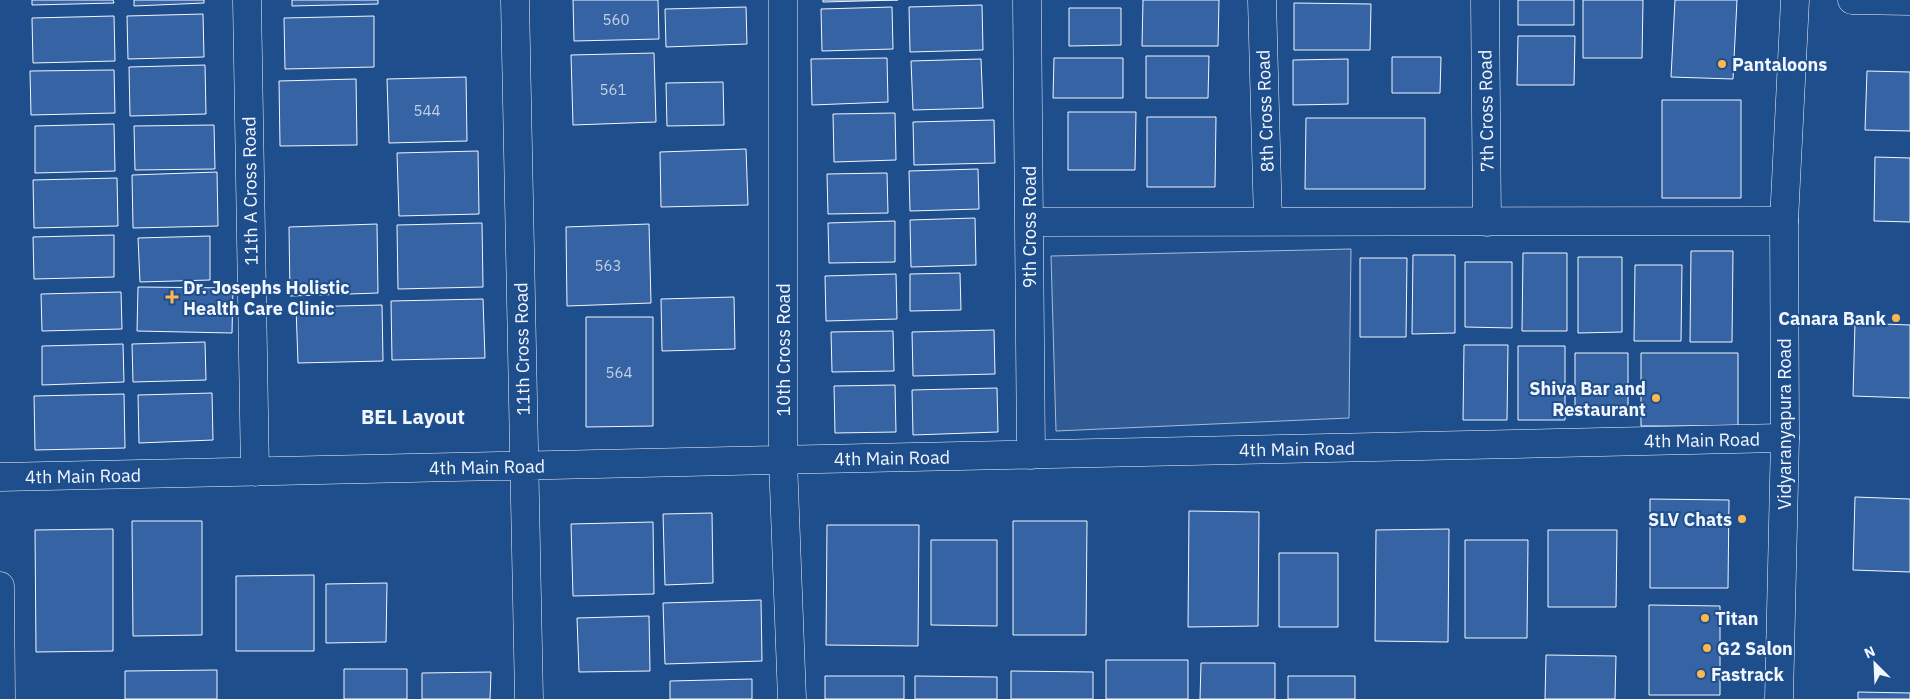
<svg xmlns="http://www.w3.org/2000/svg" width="1910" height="699" viewBox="0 0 1910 699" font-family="'IBM Plex Sans',sans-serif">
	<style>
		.built { fill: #305b95; stroke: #a8bbd7 }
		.building { fill: #3563a3; stroke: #f2f6ff }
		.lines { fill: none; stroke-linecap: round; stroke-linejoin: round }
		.minor-casing { stroke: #f2f6ff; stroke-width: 29 }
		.secondary-casing { stroke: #f2f6ff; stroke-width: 29 }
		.minor { stroke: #1f4e8c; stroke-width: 28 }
		.secondary { stroke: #1f4e8c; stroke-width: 28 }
		.poi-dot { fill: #ffb74d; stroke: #1f4e8c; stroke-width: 2 }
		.labels { text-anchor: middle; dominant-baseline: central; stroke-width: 4; stroke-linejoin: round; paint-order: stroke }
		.number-label { font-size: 15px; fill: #c3d1e8 }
		.poi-label { font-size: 18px; font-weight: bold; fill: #f2f6ff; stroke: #1f4e8c; text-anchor: start }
		.street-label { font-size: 18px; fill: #f2f6ff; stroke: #1f4e8c }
		.quarter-label { font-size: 20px; font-weight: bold; fill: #f2f6ff; stroke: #1f4e8c }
	</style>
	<rect width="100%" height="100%" fill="#1f4e8c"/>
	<path class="built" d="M1351 249 1349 418 1056 431 1051 256Z"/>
	<path class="building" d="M32 0H113L114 3 32 5Z
		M134 0H204V3L134 6Z
		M292 0H378V4L292 6Z
		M573 0H658L659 39 574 41Z
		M823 0H898L823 2Z
		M1143 0H1219L1218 46H1142Z
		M1518 0H1574V25H1518Z
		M1583 0H1643L1642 58H1583Z
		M1675 0H1737L1733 79 1671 77Z
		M1294 3 1371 4 1370 50H1294Z
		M982 5 983 50 910 52 909 7Z
		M746 7 747 44 666 47 665 9Z
		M892 7 893 49 822 51 821 9Z
		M1069 8H1121V45L1069 46Z
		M203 14 204 57 128 59 127 16Z
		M114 16 115 61 33 63 32 18Z
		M374 16V67L285 69 284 18Z
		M1518 36H1575L1574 85H1517Z
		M654 53 656 122 573 125 571 55Z
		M1146 56H1209L1208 98H1146Z
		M1392 57H1441L1440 93H1392Z
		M887 58 888 102 812 105 811 59Z
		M1054 58H1123V98H1053Z
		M981 59 983 108 913 110 911 61Z
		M1348 59V104L1293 105V60Z
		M205 65 206 114 130 116 129 67Z
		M114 70 115 113 31 115 30 71Z
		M1867 71 1910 72V131L1865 130Z
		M466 77 467 141 389 143 387 79Z
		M356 79 357 145 280 146 279 81Z
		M723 82 724 125 667 126 666 83Z
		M1662 100H1741V198H1662Z
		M1068 112H1136L1135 170H1068Z
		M895 113 896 160 834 162 833 114Z
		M1147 117H1216L1215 187H1147Z
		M1306 118H1425V189H1305Z
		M994 120 995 163 914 165 913 122Z
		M114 124 115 171 35 173V126Z
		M214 125 215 169 135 170 134 126Z
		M746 149 748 205 661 207 660 152Z
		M478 151 479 214 399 216 397 153Z
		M1875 157 1910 158V222L1874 221Z
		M978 169 979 209 910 211 909 171Z
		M217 172 218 226 133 228 132 175Z
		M887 173 888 213 828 214 827 174Z
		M117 178 118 226 34 228 33 180Z
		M975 218 976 265 911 267 910 220Z
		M895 221V262L829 263 828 223Z
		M482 223 483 287 398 289 397 225Z
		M377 224 378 293 290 296 289 227Z
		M649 224 651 303 567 306 566 227Z
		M114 235V277L34 279 33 237Z
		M210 236V280L140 282 138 238Z
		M1691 251H1733L1732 342H1690Z
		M1523 253H1567V331H1522Z
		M1413 255H1455V333L1412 334Z
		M1578 257H1622V332L1578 333Z
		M1360 258H1407L1406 337H1360Z
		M1465 262H1512V328L1465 327Z
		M1635 265H1682L1681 341H1634Z
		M960 273 961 310 910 311V274Z
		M896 274 897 319 826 321 825 276Z
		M138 287 233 288 232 333 137 331Z
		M121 292 122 329 42 331 41 294Z
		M734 297 735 349 662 351 661 299Z
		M483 299 485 358 392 360 391 301Z
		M382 305 383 361 298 363 296 307Z
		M586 317H653V426L586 427Z
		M1855 323 1910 325V398L1853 396Z
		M994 330 995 374 913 376 912 332Z
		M893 331 894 371 832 372 831 332Z
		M205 342 206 380 133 382 132 344Z
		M123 344 124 382 42 385V346Z
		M1464 345H1508L1507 420H1463Z
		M1518 346H1565V420H1518Z
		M1575 353H1628V415H1575Z
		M1641 353H1738V426H1641Z
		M895 385 896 432 835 433 834 386Z
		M997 388 998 432 913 435 912 390Z
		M212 393 213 440 139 443 138 395Z
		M124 394 125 448 35 450 34 396Z
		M1855 497 1910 499V572L1853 570Z
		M1650 499 1729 500 1728 588H1650Z
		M1189 511 1259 512 1258 626 1188 627Z
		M712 513 713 583 665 585 663 514Z
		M132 521H202V635L133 636Z
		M1013 521H1087L1086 635H1013Z
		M653 522 654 594 573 596 571 524Z
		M827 525H919L918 646 826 645Z
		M113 529V651L36 652 35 530Z
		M1449 529 1448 642 1375 641 1376 530Z
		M1548 530H1617L1616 607H1548Z
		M931 540H997V626L931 625Z
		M1465 540H1528L1527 638H1465Z
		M1279 553H1338V627H1279Z
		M314 575V651H236V576Z
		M387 583 386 642 326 643V584Z
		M761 600 762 661 665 664 663 603Z
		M1649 605 1720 606V695H1649Z
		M649 616 650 671 579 672 577 618Z
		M1546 655 1616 656 1615 699H1545Z
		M1106 660H1188V699H1106Z
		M1201 663H1275V699H1200Z
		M344 669H407V699H344Z
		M217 670V699H125V671Z
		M1011 671 1093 672V699H1011Z
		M491 672 490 699H422V673Z
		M825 676H904V699H825Z
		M915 676 997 677V699H915Z
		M1288 676H1355V699H1288Z
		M752 679V699H670V681Z
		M1858 692 1910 693V699H1858Z"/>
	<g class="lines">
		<g class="minor-casing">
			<path id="minor" d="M247 0 255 472
				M515 0 529 699
				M783 0V460L792 699
				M1027 0 1031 455
				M1262 0 1268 222
				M1485 0 1487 222
				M1852 0 1910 1
				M1029 222 1784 221
				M0 477 1785 438
				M0 586 1 699"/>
		</g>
		<g class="secondary-casing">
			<path id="secondary" d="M1779 699 1785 438 1784 221 1795 0"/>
		</g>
		<use href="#minor" class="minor"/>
		<use href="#secondary" class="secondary"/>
	</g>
	<g class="poi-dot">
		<circle cx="1722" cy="64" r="5"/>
		<path d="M169.5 289.5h5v5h5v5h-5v5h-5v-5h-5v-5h5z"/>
		<circle cx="1896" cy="318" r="5"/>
		<circle cx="1656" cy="398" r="5"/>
		<circle cx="1742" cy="519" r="5"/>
		<circle cx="1705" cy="618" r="5"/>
		<circle cx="1707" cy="648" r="5"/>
		<circle cx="1701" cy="674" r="5"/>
	</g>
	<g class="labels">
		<g class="number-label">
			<text x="616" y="19">560</text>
			<text x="613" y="89">561</text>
			<text x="427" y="110">544</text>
			<text x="608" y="265">563</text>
			<text x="619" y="372">564</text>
		</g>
		<g class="poi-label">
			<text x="1732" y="64">Pantaloons</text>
			<text x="183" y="287">Dr. Josephs Holistic<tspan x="183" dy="21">Health Care Clinic</tspan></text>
			<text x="1886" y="318" text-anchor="end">Canara Bank</text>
			<text x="1646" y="388" text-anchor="end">Shiva Bar and<tspan x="1646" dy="21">Restaurant</tspan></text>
			<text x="1732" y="519" text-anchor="end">SLV Chats</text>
			<text x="1715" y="618">Titan</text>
			<text x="1717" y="648">G2 Salon</text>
			<text x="1711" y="674">Fastrack</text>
		</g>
		<g class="street-label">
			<text transform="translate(1265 111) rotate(-92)">8th Cross Road</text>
			<text transform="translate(1486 111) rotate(-91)">7th Cross Road</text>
			<text transform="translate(250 191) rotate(-91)">11th A Cross Road</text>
			<text transform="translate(1029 227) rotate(-90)">9th Cross Road</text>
			<text transform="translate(522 349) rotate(-91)">11th Cross Road</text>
			<text transform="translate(783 350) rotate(-90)">10th Cross Road</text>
			<text transform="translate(1784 424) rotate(-90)">Vidyaranyapura Road</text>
			<text transform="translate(1702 440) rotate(-1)">4th Main Road</text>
			<text transform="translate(1297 449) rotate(-1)">4th Main Road</text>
			<text transform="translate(892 458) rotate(-1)">4th Main Road</text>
			<text transform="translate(487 467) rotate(-1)">4th Main Road</text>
			<text transform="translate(83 476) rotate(-1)">4th Main Road</text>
		</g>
		<g class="quarter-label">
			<text x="413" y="416">BEL Layout</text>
		</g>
	</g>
	<g transform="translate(1875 664) rotate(336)" stroke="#1f4e8c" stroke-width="4" paint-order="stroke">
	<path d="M0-4L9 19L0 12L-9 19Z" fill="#f2f6ff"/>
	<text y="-8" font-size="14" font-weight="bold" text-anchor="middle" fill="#f2f6ff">N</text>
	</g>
</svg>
